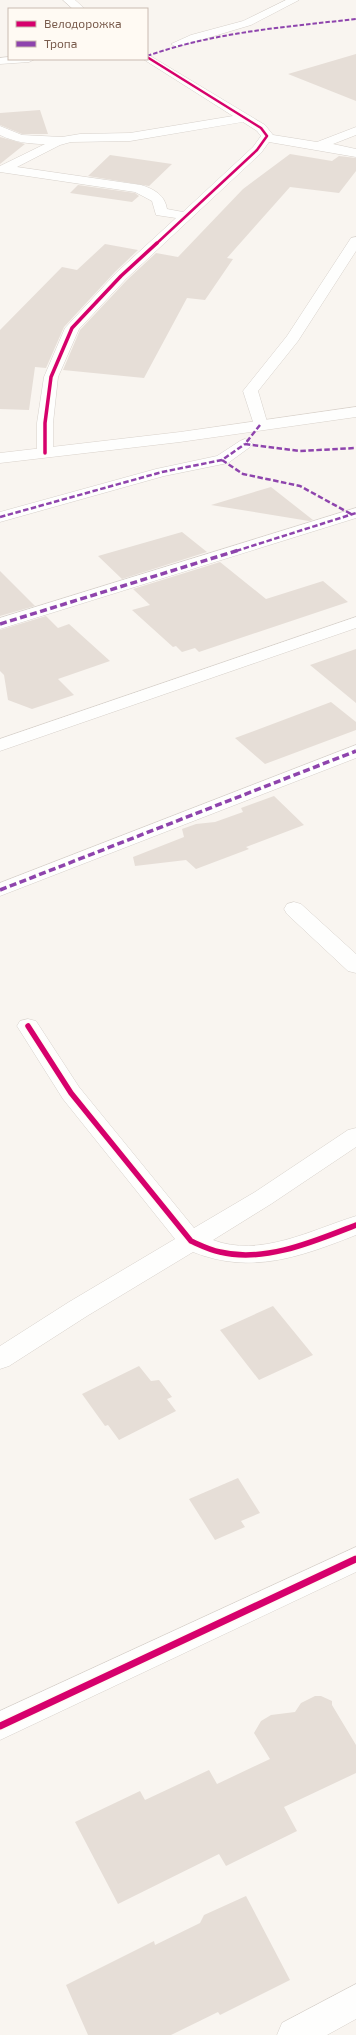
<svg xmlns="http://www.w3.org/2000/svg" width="356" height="2035" viewBox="0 0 356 2035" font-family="'Exo 2',sans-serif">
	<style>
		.building { fill: #e6ded7 }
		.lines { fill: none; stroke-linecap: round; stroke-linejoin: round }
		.street-casing { stroke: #d7d1cb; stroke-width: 1 }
		.secondary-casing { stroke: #d9d2cb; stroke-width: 1 }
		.street { fill: #fefefd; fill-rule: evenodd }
		.secondary { fill: #fefefd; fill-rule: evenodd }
		.quiet-far2 { stroke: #8e44ad; stroke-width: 2; stroke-dasharray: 4.5 2; stroke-linecap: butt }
		.quiet-far1 { stroke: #8e44ad; stroke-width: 2.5; stroke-dasharray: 5.5 2.5; stroke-linecap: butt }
		.quiet { stroke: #8e44ad; stroke-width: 3.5; stroke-dasharray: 7 3.5; stroke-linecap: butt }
		.cycleway-far3-casing { stroke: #fffaf3; stroke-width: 4 }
		.cycleway-far2-casing { stroke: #fffaf3; stroke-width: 5 }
		.cycleway-far1-casing { stroke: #fffaf3; stroke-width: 8 }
		.cycleway-casing { stroke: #fffaf3; stroke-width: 10 }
		.cycleway-far3 { stroke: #d6006c; stroke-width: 2.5 }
		.cycleway-far2 { stroke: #d6006c; stroke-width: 3.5 }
		.cycleway-far1 { stroke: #d6006c; stroke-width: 5.5 }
		.cycleway { stroke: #d6006c; stroke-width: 7 }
	</style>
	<rect width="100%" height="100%" fill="#f9f5f0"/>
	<path class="building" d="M356 54V101L288 74Z
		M40 110 48 134H22L0 125V113Z
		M0 137 25 144 0 164Z
		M290 154 332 161 339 156 356 158V171L339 193 290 187 227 258 233 259 205 300 187 298 144 378 63 370 80 330 127 280 156 253 178 257 243 189Z
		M110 155 172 164 149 186 88 176Z
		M78 185 135 193 139 196 132 202 70 193Z
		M105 244 138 250 115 272 64 327 46 368 35 367 29 410 0 409V330L62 267 77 270Z
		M271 487 313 520 309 521 211 505Z
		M182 532 207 552 122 579 98 556Z
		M220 562 266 599 323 581 348 602 199 652 195 648 182 652 176 646 173 647 132 610 150 605 133 589Z
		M0 571 35 606 0 616Z
		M46 616 58 628 69 624 110 661 58 679 74 695 32 709 8 700 4 675 0 671V630Z
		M356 649V703L310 665Z
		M331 702 356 722V730L265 764 235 738Z
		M274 796 304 825 246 847 249 849 196 869 186 860 135 866 133 857 184 837 182 829 196 824 215 822 243 812 241 808Z
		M273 1306 313 1355 259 1380 220 1330Z
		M139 1366 151 1381 159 1380 172 1397 167 1399 176 1411 119 1440 108 1425 105 1426 82 1394Z
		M238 1478 260 1513 241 1521 245 1527 215 1540 189 1499Z
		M315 1696H321L332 1701V1705L356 1745V1773L284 1807 297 1831 226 1866 219 1854 118 1904 75 1822 140 1791 145 1800 209 1770 217 1784 270 1759 254 1733 261 1721 271 1715 295 1712 301 1703Z
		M246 1896 290 1980 220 2015 218 2012 171 2035H88L66 1985 154 1941 155 1945 200 1923 204 1915Z"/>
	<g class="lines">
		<g class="street-casing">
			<path id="street" d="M63 0H75L85 9H73Z
				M286 0H299L251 25 177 47 171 44 191 35 243 21Z
				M147 54 265 125 273 135 317 142 356 127V135L333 144 356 149V157L269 142 261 153 126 279 79 329 58 377 53 423V453L51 456H39L37 453V423L44 377 65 328 116 273 176 218 156 215 152 201 135 192 0 172V166L45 144C29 144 14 142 0 135V126L22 135 62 137 80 134 130 133 233 116 143 59H147ZM243 122 257 131 261 136 253 147 183 212 167 209C165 195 154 189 141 185L17 167 60 145 71 142 130 141Z
				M9 57V59H35L29 62 0 64V58Z
				M356 237V251L298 341 258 391 268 425 265 428H255L243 391 287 336 351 238Z
				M245 439 250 441 253 444 250 447 228 463 164 476 0 522V512L156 469 217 456 240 441Z
				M356 508V518L0 629V618Z
				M356 617V628L0 751V739Z
				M356 745V758L0 896V883Z
				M294 902 301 904 356 954V973L348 971 287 914 284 909 287 904Z
				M28 1019 36 1021 79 1087 194 1228 255 1192 348 1130 356 1128V1147L271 1204 213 1240C260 1258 311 1230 356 1216V1235C300 1257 251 1275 193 1252L87 1316 9 1366 0 1369V1346L69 1302 175 1239 63 1099 17 1026 20 1021Z
				M356 1547V1572L0 1740V1711Z
				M356 1984V2019L327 2035H277L282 2023Z"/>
		</g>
		<g class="secondary-casing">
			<path id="secondary" d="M356 407V417L180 442 0 463V453L180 432Z"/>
		</g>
		<use href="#street" class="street"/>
		<use href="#secondary" class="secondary"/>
		<path class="quiet-far2" d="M147 56C215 32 285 27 356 19"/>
		<path class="quiet-far1" d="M260 425 245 444 300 451 356 448
			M222 460 243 474 300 486 351 514
			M0 517 162 472 222 460 245 444
			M236 551 356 513"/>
		<path class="quiet" d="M0 624 239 550
			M0 890 356 751"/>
		<g class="cycleway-far3-casing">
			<path id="cycleway-far3" d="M147 57 261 128 267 136 257 150 156 244"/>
		</g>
		<g class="cycleway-far2-casing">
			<path id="cycleway-far2" d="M45 453V423L51 377 72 328 121 276 157 243"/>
		</g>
		<g class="cycleway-far1-casing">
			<path id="cycleway-far1" d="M28 1026 71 1093 191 1241C200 1245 210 1250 220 1252 265 1263 315 1241 356 1225"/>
		</g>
		<g class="cycleway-casing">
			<path id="cycleway" d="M0 1726 356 1559"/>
		</g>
		<use href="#cycleway-far3" class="cycleway-far3"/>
		<use href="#cycleway-far2" class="cycleway-far2"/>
		<use href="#cycleway-far1" class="cycleway-far1"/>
		<use href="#cycleway" class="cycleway"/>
	</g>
	<rect x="8" y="8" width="140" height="52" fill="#fffaf3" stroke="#cabbb1"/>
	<rect x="16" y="21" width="20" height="6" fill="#d6006c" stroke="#cabbb1"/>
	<text x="44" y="28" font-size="12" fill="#7a5c4d">Велодорожка</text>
	<rect x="16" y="41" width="20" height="6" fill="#8e44ad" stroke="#cabbb1"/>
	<text x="44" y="48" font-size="12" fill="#7a5c4d">Тропа</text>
</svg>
